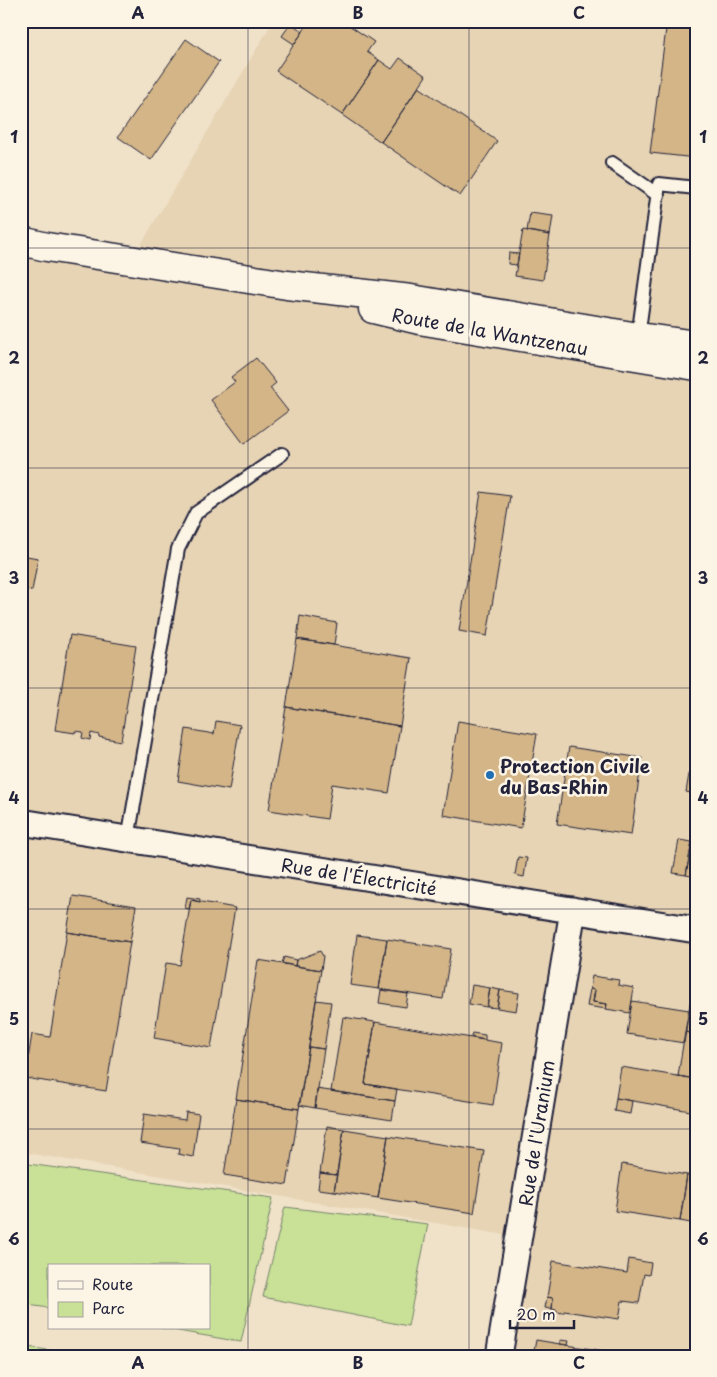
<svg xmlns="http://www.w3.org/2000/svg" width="717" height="1377" viewBox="0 0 717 1377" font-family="'Playpen Sans',sans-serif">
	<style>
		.built { fill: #e7d4b5 }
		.green { fill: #c8e197; stroke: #758269 }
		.building { fill: #d3b587; stroke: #22223b }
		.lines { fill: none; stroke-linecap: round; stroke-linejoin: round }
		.lane-casing { stroke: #22223b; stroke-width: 16 }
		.street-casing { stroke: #22223b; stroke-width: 29 }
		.secondary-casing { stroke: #22223b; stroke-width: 31 }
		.lane { stroke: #fcf5e5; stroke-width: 12 }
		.street { stroke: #fcf5e5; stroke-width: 25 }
		.secondary { stroke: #fcf5e5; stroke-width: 28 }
		.grid { fill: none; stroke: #22223b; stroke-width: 1; stroke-opacity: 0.55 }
		.poi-dot { fill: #1f6fb2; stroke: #fcf5e5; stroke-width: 2 }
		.labels { text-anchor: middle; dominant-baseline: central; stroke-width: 5; stroke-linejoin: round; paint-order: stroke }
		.street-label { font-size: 18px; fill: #22223b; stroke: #fcf5e5 }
		.poi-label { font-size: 18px; font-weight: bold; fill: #22223b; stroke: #fcf5e5; text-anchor: start }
		.neatline { fill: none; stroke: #22223b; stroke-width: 2 }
		.grid-label { font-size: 16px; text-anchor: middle; font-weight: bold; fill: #22223b }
	</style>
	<rect width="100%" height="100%" fill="#f0e2c9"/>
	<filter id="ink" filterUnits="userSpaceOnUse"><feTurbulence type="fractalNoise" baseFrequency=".02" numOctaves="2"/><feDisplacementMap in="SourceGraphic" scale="10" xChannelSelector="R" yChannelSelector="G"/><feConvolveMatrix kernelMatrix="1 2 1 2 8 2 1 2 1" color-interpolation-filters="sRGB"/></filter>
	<g filter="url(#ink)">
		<path class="built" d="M273 21H696V1356H489L511 1236 21 1152V257L127 268Z"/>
		<path class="green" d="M21 1163 273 1198 241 1342 161 1328H209V1266H49V1308L21 1304Z
			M285 1207 428 1224 408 1326 263 1297Z
			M21 1346 61 1352 60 1356H21Z"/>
		<path class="building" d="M310 21H343L374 42 367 52 379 60 342 115 276 71Z
			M667 21H696V158L650 153Z
			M291 23 303 32 294 44 282 36Z
			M186 39 219 62 151 160 118 137Z
			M400 58 426 76 381 142 342 115 379 60 392 69Z
			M419 87 497 141 460 196 381 142Z
			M530 213 553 216 550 235 527 231Z
			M523 230 550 235 543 280 515 276Z
			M509 253 519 254 517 265 508 264Z
			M256 358 276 383 270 388 288 411 244 444 211 400 235 382 231 377Z
			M481 492 510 496 487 636 459 631Z
			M21 555 38 558 32 591 21 589Z
			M300 616 337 623 334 645 297 639Z
			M70 635 136 646 121 741 99 737V735L91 733 90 740 82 738 83 732 75 731V733L55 730Z
			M297 639 411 658 400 726 286 707Z
			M286 707 400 726 389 793 332 784 327 819 269 810Z
			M216 721 240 725 229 790 178 781 186 729 214 734Z
			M458 721 537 734 521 828 443 815Z
			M694 745H696V794L686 792Z
			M569 747 642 758 631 835 557 824Z
			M679 840 692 842 686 875 673 873Z
			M692 842 696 843V877L686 875Z
			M518 857 527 858 524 877 515 875Z
			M73 896 136 906 130 942 67 932Z
			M187 897 200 899V902L191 900 189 909 185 908Z
			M191 900 235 908 211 1048 154 1038 166 963 180 965Z
			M67 932 130 942 106 1091 25 1078 32 1034 50 1037Z
			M357 935 387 939 379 989 350 985Z
			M387 939 451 949 443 999 379 989Z
			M320 951 323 956 321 970 295 966 296 960Z
			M284 957 296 960 295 966 282 963Z
			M258 960 321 970 299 1109 236 1099Z
			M696 970V1034L685 1032Z
			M592 976 619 980 618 985 634 988 630 1013 606 1009 607 1004 593 1002 595 990 590 989Z
			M472 985 490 988 487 1007 469 1004Z
			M490 988 500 990 497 1008 487 1007Z
			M590 989 595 990 593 1002 607 1004 606 1009 587 1006Z
			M381 990 408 994 406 1007 379 1003Z
			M500 990 519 993 516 1011 497 1008Z
			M316 1000 331 1002 324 1049 309 1047Z
			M632 1001 689 1010 684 1043 627 1034Z
			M343 1017 375 1022 365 1084 397 1089 395 1101 331 1091Z
			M375 1022 502 1043 493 1105 365 1084Z
			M685 1032 696 1034V1079L678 1076Z
			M472 1033 485 1035V1040L471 1037Z
			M309 1047 324 1049 315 1108 299 1105Z
			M621 1067 696 1079V1112L616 1098Z
			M317 1089 395 1101 392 1120 315 1108Z
			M616 1098 632 1101 630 1114 614 1111Z
			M236 1099 299 1109 287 1185 224 1175Z
			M186 1112 199 1114 193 1157 178 1154 179 1149 140 1143 144 1114 185 1120Z
			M327 1126 344 1129 337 1175 320 1173Z
			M344 1129 388 1136 378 1198 334 1191Z
			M388 1136 484 1151 474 1213 378 1198Z
			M622 1164 687 1175 680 1221 615 1211Z
			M320 1173 337 1175 334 1191 318 1189Z
			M687 1175 696 1176V1224L680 1221Z
			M629 1259 651 1263 649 1275 644 1274 639 1303 622 1301 619 1319 564 1311 563 1313 557 1312V1310L552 1309 553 1298 547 1297 553 1261 627 1273Z
			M547 1297 553 1298 552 1309 545 1308Z
			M536 1340 560 1344 631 1355 533 1356Z
			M560 1340 569 1341 568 1345 560 1344Z"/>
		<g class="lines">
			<g class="lane-casing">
				<path id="lane" d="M612 163 658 195
					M638 337 659 184 696 188
					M128 839 178 549 196 513 282 454"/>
			</g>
			<g class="street-casing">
				<path id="street" d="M21 822 696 930
					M499 1356 573 910"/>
			</g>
			<g class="secondary-casing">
				<path id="secondary" d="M21 241 47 247 287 285 411 299 632 336 696 345
					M373 309 419 320 696 366"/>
			</g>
			<use href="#lane" class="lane"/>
			<use href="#street" class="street"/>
			<use href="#secondary" class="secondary"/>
		</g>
	</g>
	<path class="grid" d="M248 21V1356M469 21V1356M21 248H696M21 468H696M21 688H696M21 909H696M21 1129H696"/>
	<circle class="poi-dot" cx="490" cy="775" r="5"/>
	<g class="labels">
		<g class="street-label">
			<text transform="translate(490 331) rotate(10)">Route de la Wantzenau</text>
			<text transform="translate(359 876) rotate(9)">Rue de l'Électricité</text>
			<text transform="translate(536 1133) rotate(-81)">Rue de l'Uranium</text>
		</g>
		<g class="poi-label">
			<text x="500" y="765">Protection Civile<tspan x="500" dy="21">du Bas-Rhin</tspan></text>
		</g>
	</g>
	<rect width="717" height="1377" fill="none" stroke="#fcf5e5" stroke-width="55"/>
	<rect x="48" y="1264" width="162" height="65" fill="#fcf5e5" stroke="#a5a1a1"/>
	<rect x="58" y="1281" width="25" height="8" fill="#fcf5e5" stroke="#a5a1a1"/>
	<text x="92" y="1290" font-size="15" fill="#22223b">Route</text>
	<rect x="58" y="1302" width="25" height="15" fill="#c8e197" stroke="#a5a1a1"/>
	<text x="92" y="1314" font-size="15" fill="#22223b">Parc</text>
	<path d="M510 1320v8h64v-8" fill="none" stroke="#22223b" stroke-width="2.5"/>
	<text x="517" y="1320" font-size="15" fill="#22223b" stroke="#fcf5e5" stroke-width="4" paint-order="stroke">20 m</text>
	<rect x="28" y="28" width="662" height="1322" class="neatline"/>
	<g class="grid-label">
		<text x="138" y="19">A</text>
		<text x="358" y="19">B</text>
		<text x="579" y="19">C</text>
		<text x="14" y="143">1</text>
		<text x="703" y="143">1</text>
		<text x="14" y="364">2</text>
		<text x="703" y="364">2</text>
		<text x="14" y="584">3</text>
		<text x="703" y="584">3</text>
		<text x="14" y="804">4</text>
		<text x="703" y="804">4</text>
		<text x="14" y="1025">5</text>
		<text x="703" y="1025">5</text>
		<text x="14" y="1245">6</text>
		<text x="703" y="1245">6</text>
		<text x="138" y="1369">A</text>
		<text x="358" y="1369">B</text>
		<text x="579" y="1369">C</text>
	</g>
</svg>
